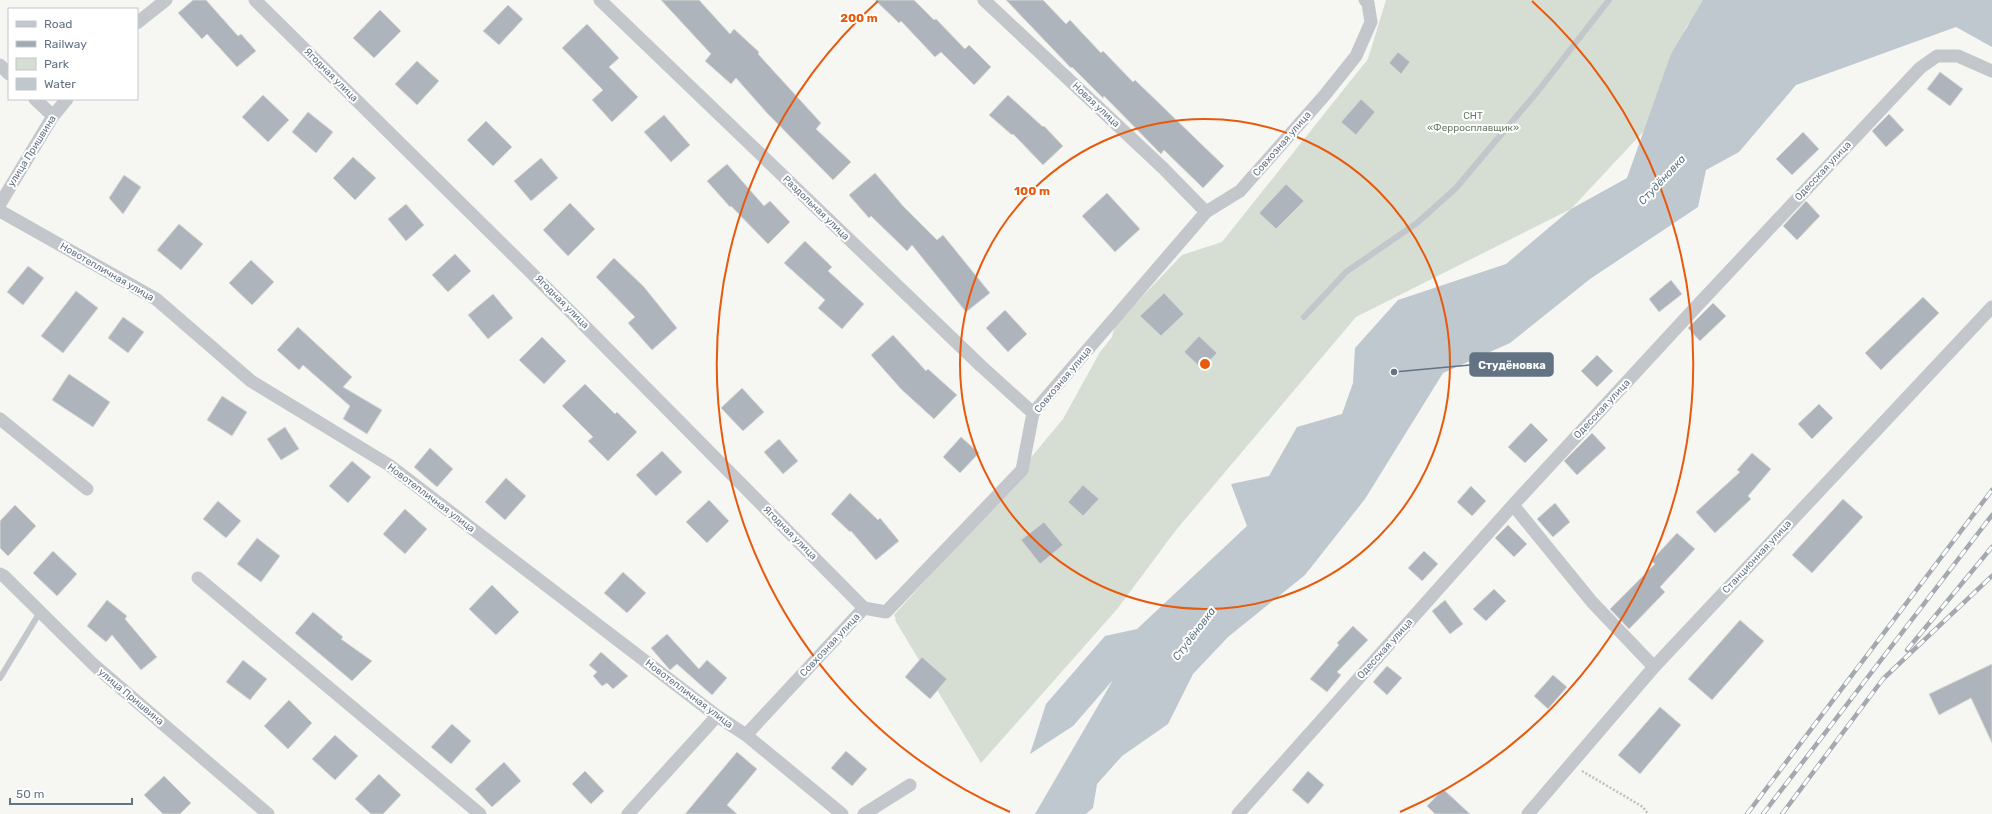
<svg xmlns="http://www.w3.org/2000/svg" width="1992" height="814" viewBox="0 0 1992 814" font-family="Rubik,sans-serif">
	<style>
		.green { fill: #d6ddd3 }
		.water { fill: #bec8ce }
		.building { fill: #aeb4bb; stroke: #d7d7d5 }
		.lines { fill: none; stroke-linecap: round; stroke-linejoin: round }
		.path { stroke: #bdbfc1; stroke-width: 2.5; stroke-dasharray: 2 2; stroke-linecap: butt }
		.service { stroke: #c3c6ca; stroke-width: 6 }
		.minor { stroke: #c3c6ca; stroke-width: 13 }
		.rail-casing { stroke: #a3a9af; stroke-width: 4.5 }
		.rail { stroke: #fff; stroke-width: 3; stroke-dasharray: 9; stroke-linecap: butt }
		.ring { fill: none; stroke: #e8590c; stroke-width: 2 }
		.labels { text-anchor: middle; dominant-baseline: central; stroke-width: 4; stroke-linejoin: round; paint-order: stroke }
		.street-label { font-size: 10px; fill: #647384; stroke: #fff }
		.park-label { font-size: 10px; fill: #667b63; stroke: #fff }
		.water-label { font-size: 11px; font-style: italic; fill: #5f7581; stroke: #fff }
		.centre { fill: #e8590c; stroke: #fff; stroke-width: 2 }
		.ring-label { font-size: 12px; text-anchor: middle; font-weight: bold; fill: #e8590c; stroke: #fff; stroke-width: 4; stroke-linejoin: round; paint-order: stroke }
		.leader { fill: none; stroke: #647384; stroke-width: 1.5 }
		.callout-dot { fill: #647384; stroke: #fff; stroke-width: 1.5 }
		.callout { fill: #647384; stroke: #647384; stroke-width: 1.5 }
		.callout-label { font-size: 11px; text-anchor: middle; font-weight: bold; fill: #fff }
	</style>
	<rect width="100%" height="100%" fill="#f6f6f2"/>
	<path class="green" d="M1386 0H1708L1686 27 1644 131 1571 209 1356 317 1176 530 1118 608 981 763 895 620 896 619 894 615 965 537 1063 419 1100 352 1112 337 1115 325 1182 255 1222 242 1368 59Z"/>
	<path class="water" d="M1703 0H1992V47L1956 27 1796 85 1739 152 1706 170 1698 207 1590 279 1510 343 1443 373 1365 499 1305 575 1228 637 1193 674 1168 724 1122 756 1097 784 1093 808 1086 814H1035L1113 680 1073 726 1030 754 1046 704 1105 636 1137 629 1247 526 1231 484 1269 476 1297 427 1342 414 1353 383 1355 348 1398 300 1506 264 1571 209 1627 178 1671 54Z"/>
	<path class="building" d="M193 0H206L238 36 241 34 256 51 237 67 207 34 202 39 178 13Z
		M661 0H699L730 34 734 29 759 52 758 54 821 123 816 129 851 162 833 180 767 113 736 78 731 84 705 61 711 54Z
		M875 0H914L934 20 936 19 965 49 969 45 991 67 974 85 941 52 935 57 901 21 899 23Z
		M1006 0H1043L1066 24 1070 20 1101 53 1103 51 1133 82 1135 80 1224 166 1203 188 1164 150 1161 154 1104 96 1103 98 1072 67 1071 68Z
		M508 5 523 19 499 45 483 31Z
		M380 10 401 31 374 58 353 38Z
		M587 24 619 58 609 67 638 97 612 122 592 100 603 90 562 48Z
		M1398 52 1410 62 1401 74 1389 63Z
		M417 61 439 81 417 105 395 84Z
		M1940 72 1963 89 1950 106 1927 89Z
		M263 95 289 120 268 142 242 117Z
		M1008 95 1043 127 1044 126 1063 146 1043 165 1013 134 1012 135 989 115Z
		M1361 99 1375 112 1356 135 1341 122Z
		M308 112 333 132 316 153 292 132Z
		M1889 114 1904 130 1886 147 1872 131Z
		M664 115 690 145 671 162 644 132Z
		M486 121 512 147 493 166 467 140Z
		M1803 132 1819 149 1792 175 1776 159Z
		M353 157 376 178 355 200 333 178Z
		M541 158 558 178 531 201 514 181Z
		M727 164 764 206 770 201 790 222 768 244 731 206 730 207 707 181Z
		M875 173 903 206 937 240 943 235 990 293 966 312 912 245 907 251 871 216 869 218 849 195Z
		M124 175 141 187 123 214 109 198Z
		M1286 184 1304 201 1276 229 1259 213Z
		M1107 193 1140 229 1115 252 1082 216Z
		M1806 201 1820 216 1797 240 1783 226Z
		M570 203 595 229 568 256 543 230Z
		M406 204 424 225 406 241 388 219Z
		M179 224 203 244 181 270 157 250Z
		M805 241 832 267 828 271 864 304 842 329 818 308 825 300 784 263Z
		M455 254 471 271 448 292 432 275Z
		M614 258 644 287 677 328 652 350 628 323 635 317 596 277Z
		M251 260 274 282 252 305 229 283Z
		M28 266 44 278 23 305 7 292Z
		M1671 280 1682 294 1659 312 1649 299Z
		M76 291 98 308 63 353 41 336Z
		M1164 293 1184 314 1161 336 1140 316Z
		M493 294 513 318 488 339 468 315Z
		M1923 297 1939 313 1881 370 1865 353Z
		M1713 303 1726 316 1700 341 1688 328Z
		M1005 310 1027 334 1008 352 986 328Z
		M123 317 144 332 128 353 108 338Z
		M298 327 352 377 343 387 382 410 367 434 343 419 350 406 303 365 299 370 277 350Z
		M893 335 926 371 928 369 957 395 934 419 901 389 871 355Z
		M1199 336 1217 353 1202 369 1184 352Z
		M542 337 566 361 544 384 519 360Z
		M1597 355 1613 371 1597 387 1581 371Z
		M69 374 110 402 93 427 52 400Z
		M585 384 615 414 617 412 637 432 608 461 588 441 593 437 562 406Z
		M742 388 764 412 743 431 721 408Z
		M222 396 247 412 232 436 207 420Z
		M1819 404 1833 418 1812 439 1798 424Z
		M1531 423 1548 440 1525 463 1508 447Z
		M285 427 299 449 281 460 267 439Z
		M1592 433 1606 448 1577 475 1564 461Z
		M961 437 979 453 960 473 943 457Z
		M779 439 798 461 783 474 764 452Z
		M430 448 453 469 437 487 414 467Z
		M662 451 682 472 656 496 636 475Z
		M1752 453 1771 469 1748 496 1751 499 1715 533 1696 512 1740 472 1737 470Z
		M352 461 371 477 348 503 329 486Z
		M506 478 526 496 505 520 485 502Z
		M1083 485 1099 499 1083 516 1068 502Z
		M1471 486 1486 501 1472 516 1457 502Z
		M850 493 878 520 880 518 899 541 876 560 851 531 850 532 831 514Z
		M1843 499 1863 517 1812 573 1792 555Z
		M709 500 729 521 707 543 686 522Z
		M218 501 241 521 226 538 203 519Z
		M1555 503 1570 522 1553 537 1537 519Z
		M15 505 36 526 8 556 0 548V521Z
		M405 509 427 529 405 554 383 534Z
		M1044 522 1063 545 1040 564 1021 540Z
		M1508 525 1527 544 1514 557 1495 538Z
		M1677 533 1695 549 1660 587 1665 592 1629 629 1610 609 1655 564 1651 561Z
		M257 538 280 556 261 582 237 564Z
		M53 551 77 574 57 596 33 573Z
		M1424 551 1438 564 1422 581 1408 568Z
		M623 572 646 593 627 613 604 593Z
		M492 585 519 612 496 635 469 609Z
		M1494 589 1506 601 1486 621 1473 609Z
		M107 600 127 616 125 619 157 657 141 670 112 635 106 642 87 626Z
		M1445 600 1463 624 1450 634 1432 611Z
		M313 612 343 637 341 639 372 661 352 681 295 633Z
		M1740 620 1764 641 1712 700 1688 679Z
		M1353 626 1368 640 1337 672 1341 675 1327 692 1310 679 1339 645 1337 643Z
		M667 634 699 669 707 660 727 678 712 695 677 664 670 670 651 648Z
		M601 652 628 676 613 689 607 683 602 686 593 676 597 672 589 665Z
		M922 657 947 679 930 699 905 677Z
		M243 660 267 679 250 700 226 682Z
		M1992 664V743L1971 698 1939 715 1929 694Z
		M1387 666 1402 678 1387 695 1373 682Z
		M1553 675 1567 687 1548 709 1534 696Z
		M289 700 312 723 288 749 264 726Z
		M1660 707 1681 725 1640 774 1618 755Z
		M452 724 471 741 451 764 431 747Z
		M335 735 358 756 335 780 312 759Z
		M846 751 867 769 852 786 831 768Z
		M737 752 757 769 727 805 737 814H685Z
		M504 762 521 781 492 807 475 789Z
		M585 771 604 791 591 804 572 784Z
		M1308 771 1324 785 1308 804 1292 790Z
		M379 774 401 795 383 814H371L355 799Z
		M164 776 191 803 180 814H163L144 795Z
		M1443 789 1470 814H1435L1427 806Z"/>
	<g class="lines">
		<path class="path" d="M1582 771 1643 807 1648 814"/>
		<path class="service" d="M1304 317 1346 272 1417 223 1456 188 1538 91 1609 0
			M0 678 40 612"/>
		<path class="minor" d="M255 0 575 316 864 608
			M600 0 981 366 1033 413
			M984 0 1163 168 1206 212
			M137 23 166 0
			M0 65 9 74
			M35 99 53 116
			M0 204 53 116 67 99
			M0 211 156 299 251 381 389 465 717 716 746 735 842 814
			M0 419 87 489
			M1513 505 1592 602 1654 667
			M0 574 4 576 94 665 268 814
			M198 578 480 814
			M746 735 864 608 886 612 1022 470 1033 413 1206 212 1240 191 1324 96 1356 56 1371 22 1368 3 1365 0
			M628 814 717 716
			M864 814 910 785
			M1238 814 1513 505 1695 308 1920 68 1937 56H1958L1992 71
			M1528 814 1654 667 1992 307"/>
		<g class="rail-casing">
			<path id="rail" d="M1907 650 1992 547
				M1747 814 1992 490
				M1763 814 1992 515
				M1782 814 1883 679 1992 576"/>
		</g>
		<use href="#rail" class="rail"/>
	</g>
	<g class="ring">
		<circle cx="1205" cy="364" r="245"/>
		<path d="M1010 812A489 489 0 0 1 878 1M1532 1A489 489 0 0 1 1400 812"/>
	</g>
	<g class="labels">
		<g class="street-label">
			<text transform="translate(331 75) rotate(45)">Ягодная улица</text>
			<text transform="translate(1096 105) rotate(43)">Новая улица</text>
			<text transform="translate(1282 144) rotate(-49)">Совхозная улица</text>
			<text transform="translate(32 151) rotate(-58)">улица Пришвина</text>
			<text transform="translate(1823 171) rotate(-47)">Одесская улица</text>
			<text transform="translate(816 208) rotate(44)">Раздольная улица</text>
			<text transform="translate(107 272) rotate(30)">Новотепличная улица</text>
			<text transform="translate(562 302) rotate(45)">Ягодная улица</text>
			<text transform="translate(1063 380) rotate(-50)">Совхозная улица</text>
			<text transform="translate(1602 409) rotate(-47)">Одесская улица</text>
			<text transform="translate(431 498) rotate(37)">Новотепличная улица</text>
			<text transform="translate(790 533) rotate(45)">Ягодная улица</text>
			<text transform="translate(1757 557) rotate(-47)">Станционная улица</text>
			<text transform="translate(830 645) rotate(-47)">Совхозная улица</text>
			<text transform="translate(1385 649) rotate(-48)">Одесская улица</text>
			<text transform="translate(689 694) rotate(37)">Новотепличная улица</text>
			<text transform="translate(131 697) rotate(40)">улица Пришвина</text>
		</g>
		<g class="park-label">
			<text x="1473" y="116">СНТ<tspan x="1473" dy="12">«Ферросплавщик»</tspan></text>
		</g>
		<g class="water-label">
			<text transform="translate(1662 180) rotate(-47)">Студёновка</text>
			<text transform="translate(1194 634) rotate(-53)">Студёновка</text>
		</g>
	</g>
	<circle cx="1205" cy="364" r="6" class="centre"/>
	<g class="ring-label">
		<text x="859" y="22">200 m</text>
		<text x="1032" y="195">100 m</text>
	</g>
	<path class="leader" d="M1394 372L1470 365"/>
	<circle class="callout-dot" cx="1394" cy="372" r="4"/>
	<rect class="callout" x="1470" y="353" width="83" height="23" rx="4"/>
	<g class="callout-label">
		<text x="1512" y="369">Студёновка</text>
	</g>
	<rect x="8" y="8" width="130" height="92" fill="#ffffff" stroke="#c1c7ce"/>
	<rect x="16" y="21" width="20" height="6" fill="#c3c6ca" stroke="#c1c7ce"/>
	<text x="44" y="28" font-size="12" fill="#647384">Road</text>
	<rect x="16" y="41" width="20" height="6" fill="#a3a9af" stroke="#c1c7ce"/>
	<text x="44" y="48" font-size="12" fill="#647384">Railway</text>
	<rect x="16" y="58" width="20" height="12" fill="#d6ddd3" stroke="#c1c7ce"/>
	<text x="44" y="68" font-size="12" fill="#647384">Park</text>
	<rect x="16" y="78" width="20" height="12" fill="#bec8ce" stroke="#c1c7ce"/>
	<text x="44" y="88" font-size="12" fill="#647384">Water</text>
	<path d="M10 798v6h122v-6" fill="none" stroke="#647384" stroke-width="2"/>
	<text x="16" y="798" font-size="12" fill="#647384" stroke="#ffffff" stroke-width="3" paint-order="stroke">50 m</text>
</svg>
